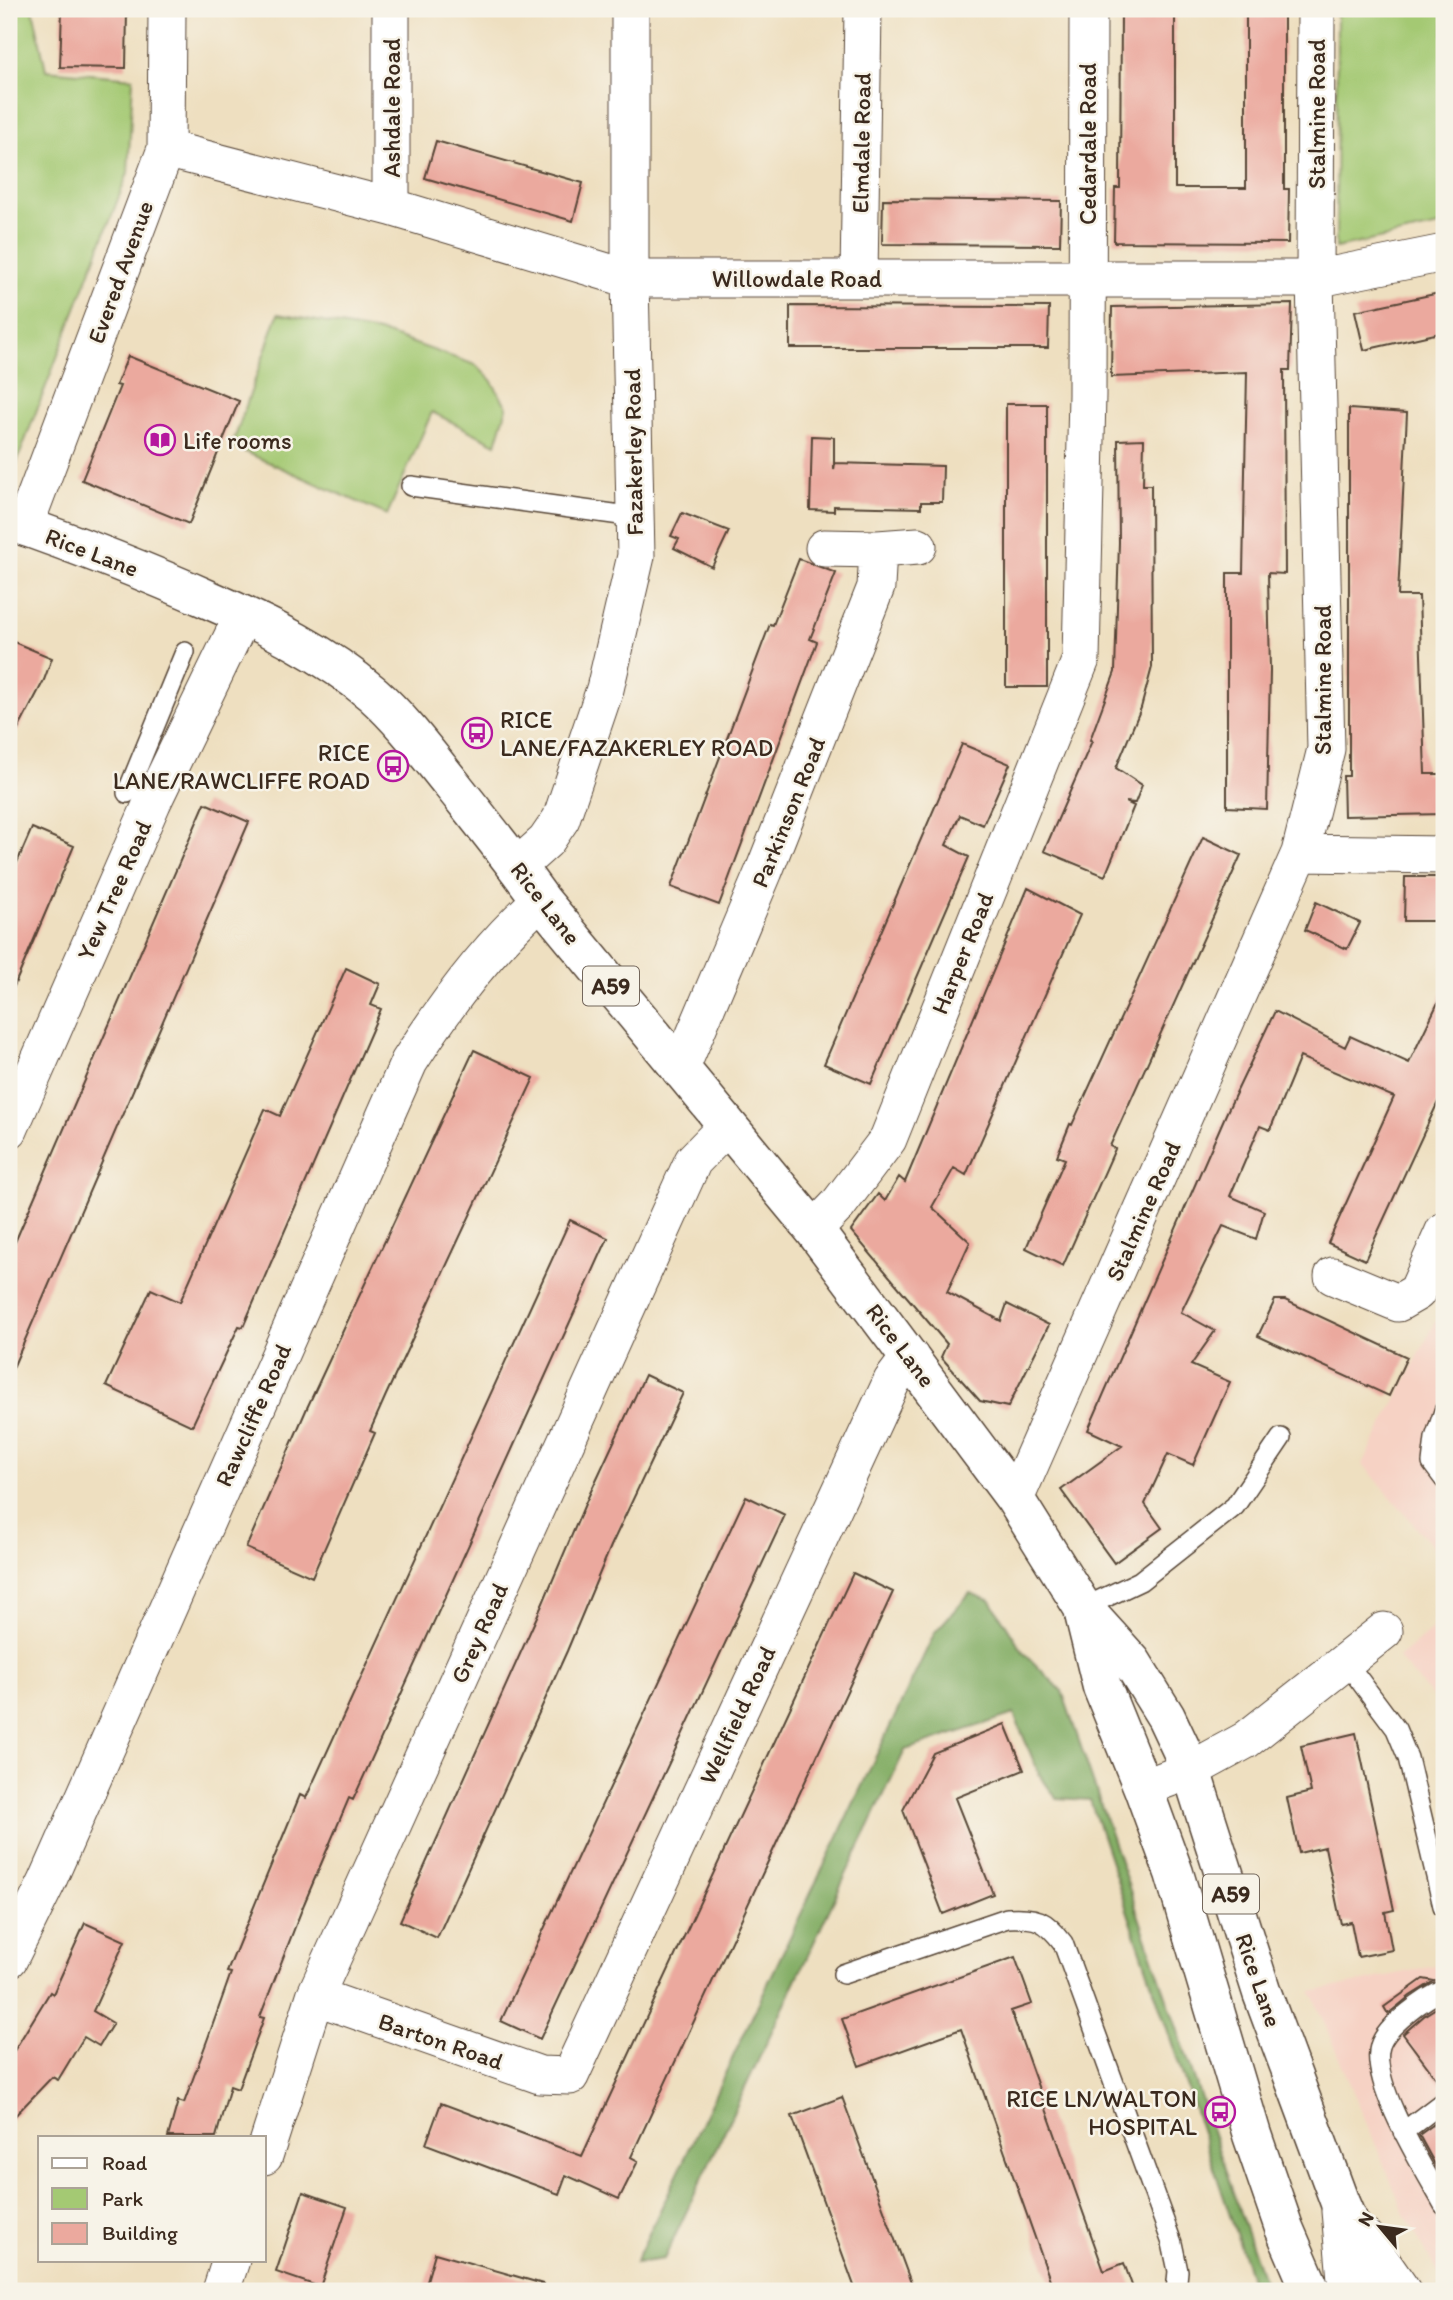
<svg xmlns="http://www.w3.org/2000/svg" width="1453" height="2300" viewBox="0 0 1453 2300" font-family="Itim,sans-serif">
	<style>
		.built { fill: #f6d2c4 }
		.green { fill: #a4c973; stroke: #707a48; stroke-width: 2 }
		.forest { fill: #83ad65; stroke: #5f6c42; stroke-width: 2 }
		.building { fill: #eba99e }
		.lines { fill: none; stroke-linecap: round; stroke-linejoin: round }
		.lane-casing { stroke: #564536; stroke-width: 22 }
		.street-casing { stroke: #564536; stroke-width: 39 }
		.highway-casing { stroke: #564536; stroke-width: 41 }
		.lane { stroke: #fff; stroke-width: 19 }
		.street { stroke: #fff; stroke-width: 37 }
		.highway { stroke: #fff; stroke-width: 38 }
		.labels { text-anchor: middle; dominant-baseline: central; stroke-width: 5; stroke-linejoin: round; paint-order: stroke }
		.shield { fill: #f7f3e8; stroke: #73665b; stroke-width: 2 }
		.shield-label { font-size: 23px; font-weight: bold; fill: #3b2a1e }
		.street-label { font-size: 24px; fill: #3b2a1e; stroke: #f7f3e8 }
		.poi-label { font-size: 24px; fill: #3b2a1e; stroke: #f7f3e8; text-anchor: start }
	</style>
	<rect width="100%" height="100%" fill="#f7f3e8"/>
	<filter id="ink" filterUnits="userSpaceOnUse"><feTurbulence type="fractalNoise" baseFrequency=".0143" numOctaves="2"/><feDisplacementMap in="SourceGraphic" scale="14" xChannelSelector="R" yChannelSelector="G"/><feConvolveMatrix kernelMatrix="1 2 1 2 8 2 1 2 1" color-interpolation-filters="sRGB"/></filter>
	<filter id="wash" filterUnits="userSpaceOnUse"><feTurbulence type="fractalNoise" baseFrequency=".00686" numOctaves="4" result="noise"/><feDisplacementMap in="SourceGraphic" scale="28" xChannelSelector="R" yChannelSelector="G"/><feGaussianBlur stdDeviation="1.57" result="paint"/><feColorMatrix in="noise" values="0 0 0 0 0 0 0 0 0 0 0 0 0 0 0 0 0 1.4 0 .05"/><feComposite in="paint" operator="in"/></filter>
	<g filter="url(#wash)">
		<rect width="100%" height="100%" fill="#eedfc0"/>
		<path class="built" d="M1444 1320V1560L1363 1464 1436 1321Z
			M1444 1619V1710L1398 1658Z
			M1444 1964V2283L1407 2219 1311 1992Z"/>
		<path class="green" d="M9 9H33L46 70 133 78 128 173 11 477 9 476Z
			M1337 9H1444V225L1336 248Z
			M278 314 384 333 476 365 491 380 507 407 496 444 432 412 387 515 232 446Z"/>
		<path class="forest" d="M970 1593 991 1601 1024 1653 1062 1691 1265 2286 1264 2291H1246L1250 2275 1090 1800 1056 1798 1039 1774 1014 1714 905 1750 664 2259 635 2263 935 1632Z"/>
		<g id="blocks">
			<path class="building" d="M62 9H127L126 68 60 67Z
				M1121 9H1175V188H1246V9H1284V189H1289L1288 243 1114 242 1115 188H1120Z
				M436 141 583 183 573 221 425 178Z
				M883 199 1061 201 1060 245 882 244Z
				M1444 292V332L1364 350 1355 311Z
				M1292 304 1290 370H1284L1285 574 1268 573 1270 671 1267 809 1227 807V573H1243L1247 372 1111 377 1112 307Z
				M790 306 1049 307 1048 348H790Z
				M128 356 239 401 189 524 82 480 120 386 116 385Z
				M1006 404H1047V687H1006Z
				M1349 409 1407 413 1398 596H1419L1425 774H1444V814L1344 816 1343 776H1349Z
				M812 436 834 437V470L835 463 943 466 942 502H921V508L834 506V511L810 510Z
				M1144 439 1143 485H1151L1152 667 1141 708 1116 768 1142 785 1135 803 1126 802 1134 806 1105 876 1044 851 1092 741 1090 740 1115 672 1119 542 1118 440Z
				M682 513 729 531 712 567 674 548 679 539 671 536Z
				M799 559 836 573 810 639 817 642 719 905 671 887 770 624 773 625Z
				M9 640 52 658 44 680 9 747Z
				M962 744 1010 764 983 825 960 815 946 845 969 857 871 1084 824 1064Z
				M205 803 249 822 9 1377V1256Z
				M32 828 74 846 9 998V881Z
				M1203 837 1241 855 1110 1146 1115 1149 1063 1266 1026 1248 1065 1159 1057 1156 1070 1124 1072 1125Z
				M1405 877H1444V921H1404Z
				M1028 888 1080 915 966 1175 954 1168 932 1207 970 1242 947 1292 1001 1321 1007 1304 1049 1325 1008 1407 980 1401 941 1357 947 1344 851 1231 878 1194 885 1201 899 1177 905 1182Z
				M1316 902 1360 923 1347 949 1305 930Z
				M346 968 380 984 371 1005 381 1009 243 1327 239 1326 192 1426 106 1386 151 1289 180 1302 265 1109 280 1116Z
				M1444 990V1089L1365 1260 1328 1243 1394 1097 1300 1057 1270 1130 1260 1126 1230 1196 1264 1211 1256 1239 1223 1226 1181 1312 1215 1331 1191 1365 1230 1382 1193 1465 1168 1454 1145 1504 1162 1528 1114 1563 1061 1490 1122 1446 1088 1430 1226 1114 1275 1011 1345 1047 1350 1036 1409 1063Z
				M474 1050 534 1078 386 1395 370 1431 375 1433 312 1577 246 1548 307 1408Z
				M570 1220 608 1238 353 1800 349 1798 304 1904 260 2017 264 2018 238 2089 230 2086 216 2137H168L178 2101 184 2103 208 2038 231 1973 227 1972 300 1795 306 1798Z
				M1275 1300H1285L1407 1357 1389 1396 1258 1336Z
				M645 1375 683 1393 611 1546 567 1651 437 1938 400 1921 543 1603 585 1504Z
				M746 1496 785 1515 540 2039 501 2021Z
				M853 1573 893 1592 631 2157 638 2161 619 2199 566 2175 559 2194 426 2144 441 2103 582 2156Z
				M1005 1724 1024 1770 955 1798 993 1894 943 1914 903 1810 933 1753Z
				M1356 1733 1394 1910 1385 1912 1392 1950 1358 1957 1351 1922 1341 1924 1325 1847 1299 1853 1287 1798 1311 1792 1301 1746Z
				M85 1923 125 1941 93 2011 113 2023 99 2046 84 2037 58 2080 52 2077 9 2122V2059L50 1992 53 1994Z
				M1015 1957 1032 2004 1011 2011 1104 2271 1124 2263 1134 2291H1054L961 2029 859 2066 842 2019Z
				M1423 1979 1434 1981 1410 1996 1388 2014 1384 2007Z
				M1444 2003V2089L1403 2034 1425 2015Z
				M842 2097 914 2291H856L792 2116Z
				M1444 2117V2181L1419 2135Z
				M303 2192 347 2207 320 2287 276 2272Z
				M435 2253 543 2284 542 2291H424Z"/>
		</g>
	</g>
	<g filter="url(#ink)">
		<use href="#blocks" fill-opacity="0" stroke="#564536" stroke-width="2"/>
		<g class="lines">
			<g class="lane-casing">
				<path id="lane" d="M411 486 635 517
					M127 793 185 652
					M1444 1411 1435 1438 1432 1463 1444 1479
					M1083 1608 1140 1581 1235 1506 1281 1438
					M1346 1662 1396 1729 1408 1758 1443 1906
					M843 1974 1007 1918C1037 1917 1045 1919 1063 1943L1172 2243 1178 2271 1176 2291
					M1444 1990C1426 1997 1386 2026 1380 2046 1369 2082 1426 2172 1444 2205
					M1403 2132 1444 2101"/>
			</g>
			<g class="street-casing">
				<path id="street" d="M166 149 391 207 630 279H1315L1444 253
					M391 207V9
					M859 278 863 9
					M24 527 166 149 167 9
					M824 548 878 549 918 546
					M1300 853 1444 855
					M517 867 546 841 561 819 605 689 636 556 630 279V9
					M680 1070 764 871 876 587 878 549
					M9 1130 152 803 243 615
					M814 1230 838 1205 888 1139 1081 659 1087 395 1088 9
					M1333 1276 1398 1303 1417 1292 1444 1231
					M1015 1499 1300 853 1326 749 1315 279 1316 9
					M1143 1788 1191 1770 1246 1740 1384 1631
					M9 1959 47 1882 409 1062C446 1004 489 945 541 900
					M315 1996 540 2075 570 2076 892 1381 910 1357
					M264 2156 315 1996 693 1161 727 1126
					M1340 2211 1347 2291
					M1365 2238 1402 2291
					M221 2291 231 2260"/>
			</g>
			<g class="highway-casing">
				<path id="highway" d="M9 521C78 545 145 571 212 601 269 626 325 653 373 694 402 720 425 751 450 782 481 821 512 859 541 900L814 1230 1015 1499 1083 1608 1132 1662 1166 1717 1191 1770 1262 1993 1340 2203 1378 2291
					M1084 1614 1102 1687 1143 1788 1174 1873 1252 2135 1284 2228 1311 2291"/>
			</g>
			<use href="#lane" class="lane"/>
			<use href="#street" class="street"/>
			<use href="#highway" class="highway"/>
		</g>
	</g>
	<defs>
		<g id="library-ring" transform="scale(1.575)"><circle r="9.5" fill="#f7f3e8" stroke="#b5179e" stroke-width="1.5"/><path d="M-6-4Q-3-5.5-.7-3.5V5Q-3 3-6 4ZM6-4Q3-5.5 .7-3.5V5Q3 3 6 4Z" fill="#b5179e"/></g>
		<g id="bus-ring" transform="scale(1.575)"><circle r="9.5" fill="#f7f3e8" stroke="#b5179e" stroke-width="1.5"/><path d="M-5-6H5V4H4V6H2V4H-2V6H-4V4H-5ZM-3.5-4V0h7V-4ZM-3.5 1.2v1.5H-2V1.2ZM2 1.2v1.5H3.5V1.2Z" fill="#b5179e"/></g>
	</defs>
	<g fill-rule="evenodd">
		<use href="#library-ring" x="160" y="440"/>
		<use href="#bus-ring" x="477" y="733"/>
		<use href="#bus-ring" x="393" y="766"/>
		<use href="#bus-ring" x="1220" y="2112"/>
	</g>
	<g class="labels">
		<g class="shield">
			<rect x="583" y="966.5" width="56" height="39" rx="5"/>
			<rect x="1203" y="1874.5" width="56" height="39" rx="5"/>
		</g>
		<g class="shield-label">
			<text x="611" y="986">A59</text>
			<text x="1231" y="1894">A59</text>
		</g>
		<g class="street-label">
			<text transform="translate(391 108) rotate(-90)">Ashdale Road</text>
			<text transform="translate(1316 114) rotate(-90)">Stalmine Road</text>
			<text transform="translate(861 143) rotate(-89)">Elmdale Road</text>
			<text transform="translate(1087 144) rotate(-90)">Cedardale Road</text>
			<text transform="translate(120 272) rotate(-70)">Evered Avenue</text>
			<text x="797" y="278">Willowdale Road</text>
			<text transform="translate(633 452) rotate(-91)">Fazakerley Road</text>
			<text transform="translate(92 552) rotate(21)">Rice Lane</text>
			<text transform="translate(1322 680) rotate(-90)">Stalmine Road</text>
			<text transform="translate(788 812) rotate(-68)">Parkinson Road</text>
			<text transform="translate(114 890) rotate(-66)">Yew Tree Road</text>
			<text transform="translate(546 903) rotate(52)">Rice Lane</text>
			<text transform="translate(962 953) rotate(-68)">Harper Road</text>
			<text transform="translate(1143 1211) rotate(-66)">Stalmine Road</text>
			<text transform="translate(901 1345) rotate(53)">Rice Lane</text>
			<text transform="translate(253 1415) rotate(-66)">Rawcliffe Road</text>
			<text transform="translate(479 1633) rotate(-66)">Grey Road</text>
			<text transform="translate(737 1715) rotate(-65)">Wellfield Road</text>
			<text transform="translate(1259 1980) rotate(71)">Rice Lane</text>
			<text transform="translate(441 2041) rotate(19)">Barton Road</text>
		</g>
		<g class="poi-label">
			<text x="183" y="440">Life rooms</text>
			<text x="500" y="719">RICE<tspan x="500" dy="28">LANE/FAZAKERLEY ROAD</tspan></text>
			<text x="370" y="752" text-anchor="end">RICE<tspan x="370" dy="28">LANE/RAWCLIFFE ROAD</tspan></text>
			<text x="1197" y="2098" text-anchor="end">RICE LN/WALTON<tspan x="1197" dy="28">HOSPITAL</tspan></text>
		</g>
	</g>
	<rect width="1453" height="2300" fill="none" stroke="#f7f3e8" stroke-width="35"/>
	<rect x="38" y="2136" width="228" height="126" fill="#f7f3e8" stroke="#aca397" stroke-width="2"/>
	<rect x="52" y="2158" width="35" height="10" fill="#ffffff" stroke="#aca397" stroke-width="2"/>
	<text x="102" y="2170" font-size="21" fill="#3b2a1e">Road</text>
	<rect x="52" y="2188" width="35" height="21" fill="#a4c973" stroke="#aca397" stroke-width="2"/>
	<text x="102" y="2206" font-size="21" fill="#3b2a1e">Park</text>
	<rect x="52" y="2223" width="35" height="21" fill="#eba99e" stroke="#aca397" stroke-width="2"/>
	<text x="102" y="2240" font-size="21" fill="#3b2a1e">Building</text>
	<g transform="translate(1380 2227) rotate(299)" stroke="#f7f3e8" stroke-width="5" paint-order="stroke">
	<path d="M0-5L12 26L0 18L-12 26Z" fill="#3b2a1e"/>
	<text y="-10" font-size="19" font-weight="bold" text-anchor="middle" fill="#3b2a1e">N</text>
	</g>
</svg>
